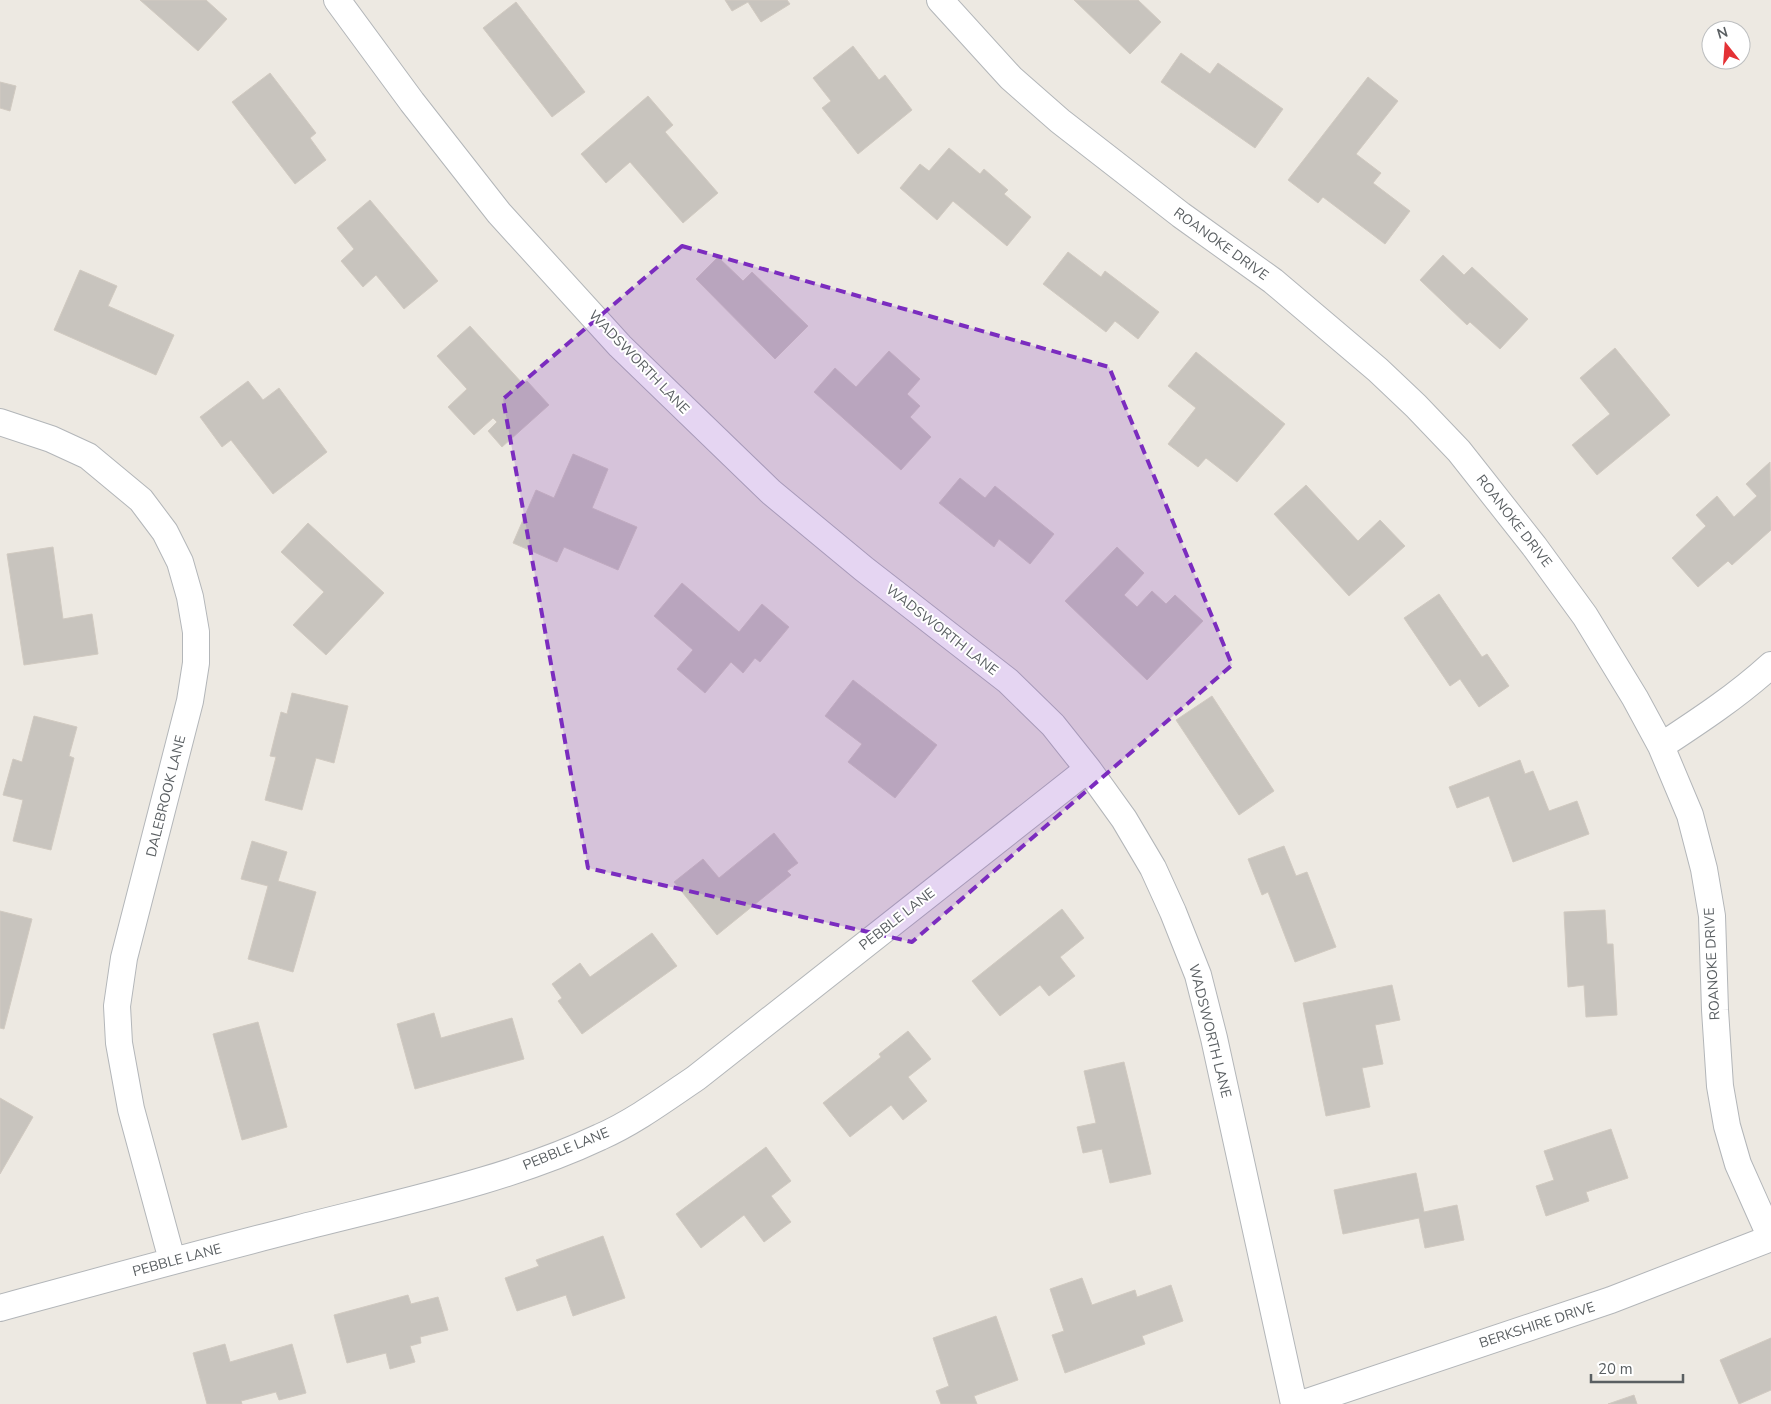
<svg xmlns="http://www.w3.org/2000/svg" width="1771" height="1404" viewBox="0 0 1771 1404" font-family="'Nunito Sans',sans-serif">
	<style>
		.building { fill: #c8c4be; stroke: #d1cac1 }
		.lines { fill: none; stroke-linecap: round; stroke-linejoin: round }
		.minor-casing { stroke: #b3b6b9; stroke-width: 28 }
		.minor { stroke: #fff; stroke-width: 26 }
		.marked { fill: #7b2cbf; fill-opacity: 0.2; stroke: #7b2cbf; stroke-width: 4; stroke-dasharray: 10 6; stroke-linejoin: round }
		.labels { text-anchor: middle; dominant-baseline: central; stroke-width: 4; stroke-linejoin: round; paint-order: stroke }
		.street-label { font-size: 14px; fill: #5a5f62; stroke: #fff }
	</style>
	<rect width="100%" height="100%" fill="#ede9e2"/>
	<path class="building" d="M140 0H206L227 19 198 51Z
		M725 0H787L790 4 761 22 748 2 732 11Z
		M1074 0H1138L1161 22 1130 54Z
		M516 2 585 92 552 117 483 28Z
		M853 46 879 80 885 75 912 110 858 154 822 108 831 101 813 78Z
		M1181 53 1210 74 1218 63 1283 109 1255 148 1161 82Z
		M270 73 316 133 310 138 326 160 295 184 232 102Z
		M1368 77 1398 101 1356 154 1381 173 1373 183 1410 211 1385 244 1323 197 1318 203 1288 180Z
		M0 82 16 86 10 111 0 108Z
		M648 96 673 125 665 132 718 193 683 223 630 162 606 183 581 154Z
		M949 148 980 174 984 169 1008 190 1004 194 1031 217 1007 246 953 201 937 220 900 188 920 164 929 171Z
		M370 200 438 281 404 309 376 275 363 287 341 261 354 249 337 228Z
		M1068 252 1101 277 1105 271 1159 312 1138 339 1115 321 1106 332 1043 284Z
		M1443 255 1464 275 1472 267 1528 319 1500 349 1470 322 1467 325 1420 280Z
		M718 257 743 281 752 272 808 326 775 359 696 279Z
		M80 270 117 286 108 306 174 335 156 375 54 330Z
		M470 326 523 384 527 381 549 405 502 447 488 431 497 422 493 418 474 435 448 407 467 389 437 356Z
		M1615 348 1670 415 1597 475 1572 445 1610 414 1580 378Z
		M889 351 920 379 907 394 920 406 910 417 931 437 901 470 814 392 835 368 856 387Z
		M1196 352 1285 424 1237 482 1206 458 1198 467 1168 444 1196 408 1168 386Z
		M248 381 263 400 279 388 327 452 273 494 231 440 222 447 200 417Z
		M573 454 608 469 592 508 637 527 618 570 564 547 557 562 513 543 536 490 554 498Z
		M1770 462 1771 530 1732 565 1728 561 1698 587 1672 558 1706 526 1696 515 1717 496 1734 517 1757 496 1746 484Z
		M960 478 985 498 995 486 1054 534 1030 564 999 539 994 547 939 503Z
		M1306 485 1358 541 1380 520 1405 546 1349 596 1274 514Z
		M308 523 384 593 326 655 293 625 324 592 281 552Z
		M53 547 63 619 92 614 98 654 24 665 7 554Z
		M1117 547 1144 573 1124 595 1137 607 1152 591 1166 604 1175 595 1203 621 1147 680 1065 601Z
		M682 583 739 632 762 604 789 627 760 662 755 658 743 673 731 662 705 693 677 669 693 650 654 616Z
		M1439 594 1482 657 1487 654 1509 686 1479 707 1460 679 1450 686 1404 618Z
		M853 680 937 745 895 798 848 762 862 744 825 716Z
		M292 693 348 706 334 763 316 758 302 810 265 800 276 757 270 756 281 712 287 714Z
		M1212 696 1274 791 1239 815 1176 720Z
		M34 716 77 727 69 756 74 758 51 850 13 841 23 800 3 795 13 759 22 762Z
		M1520 760 1525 774 1533 771 1549 811 1577 801 1589 834 1513 862 1489 796 1457 808 1449 787Z
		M774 833 798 863 787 871 791 875 717 935 674 882 703 859 719 878Z
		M252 841 287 852 278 881 316 892 293 972 248 959 268 886 241 879Z
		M1284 846 1296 876 1307 872 1336 947 1295 962 1268 892 1262 895 1248 859Z
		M1062 909 1084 938 1060 957 1075 976 1049 996 1040 985 1000 1016 972 981Z
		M1605 910 1607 944H1613L1617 1015 1586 1017 1584 985 1568 987 1564 912Z
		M0 911 32 919 4 1029 0 1028Z
		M652 933 677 966 582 1034 558 1001 562 998 552 984 580 963 590 977Z
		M1392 985 1400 1020 1375 1025 1383 1064 1362 1068 1370 1107 1326 1116 1303 1003Z
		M434 1013 441 1038 512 1018 524 1059 415 1089 397 1024Z
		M258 1022 287 1127 242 1140 213 1034Z
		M908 1031 931 1059 908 1077 927 1101 903 1120 891 1105 850 1137 823 1103 881 1057 879 1054Z
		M1124 1062 1151 1174 1110 1183 1102 1149 1083 1153 1077 1127 1096 1123 1084 1071Z
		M0 1098 33 1117 0 1174Z
		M1611 1129 1628 1178 1586 1192 1589 1201 1546 1216 1536 1186 1554 1180 1544 1151Z
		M766 1147 791 1181 771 1196 791 1222 764 1242 744 1215 701 1248 676 1214Z
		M1416 1173 1424 1212 1457 1205 1464 1240 1425 1248 1419 1218 1343 1234 1334 1190Z
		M603 1236 625 1298 573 1316 566 1295 517 1311 505 1278 539 1266 536 1260Z
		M1082 1278 1092 1305 1135 1290 1137 1297 1171 1285 1183 1321 1142 1336 1145 1344 1065 1373 1052 1335 1064 1331 1050 1289Z
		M408 1295 411 1304 438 1297 448 1330 420 1337 421 1343 410 1346 415 1362 390 1369 386 1353 347 1363 334 1315Z
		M996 1316 1018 1380 974 1396 977 1404H941L936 1391 949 1386 933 1338Z
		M1771 1338V1390L1739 1404 1720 1360Z
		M225 1344 230 1362 292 1344 306 1393 279 1400 276 1392 241 1401 242 1404H207L193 1353Z
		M1634 1395 1637 1404H1608Z"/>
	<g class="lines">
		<g class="minor-casing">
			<path id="minor" d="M337 0 412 102 499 213 620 346 771 492 864 569 1008 681 1053 725 1088 769 1124 819 1153 868 1173 912 1198 975 1214 1038 1294 1404
				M940 0 1011 78 1060 121 1181 215 1273 281 1378 370 1416 406 1459 451 1534 546 1585 616 1635 698 1661 746 1690 815 1704 869 1712 916 1715 1010 1720 1086 1727 1126 1738 1164 1771 1238
				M0 422 51 439 88 456 141 500 165 532 180 562 190 597 196 632V663L190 701 124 958 117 1006 119 1043 131 1109 172 1260
				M1661 746C1699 721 1737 696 1771 665
				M0 1308C99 1281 197 1254 296 1229 396 1203 507 1181 600 1137 634 1122 665 1099 696 1078L1088 769
				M1301 1404 1611 1300 1771 1238"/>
		</g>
		<use href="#minor" class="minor"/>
	</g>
	<path class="marked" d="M682 246 1109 367 1232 665 912 942 588 868 503 399Z"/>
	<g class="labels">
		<g class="street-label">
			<text transform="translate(1221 244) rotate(36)">ROANOKE DRIVE</text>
			<text transform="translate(639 362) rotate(46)">WADSWORTH LANE</text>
			<text transform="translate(1514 521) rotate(52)">ROANOKE DRIVE</text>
			<text transform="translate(942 630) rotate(38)">WADSWORTH LANE</text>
			<text transform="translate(166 796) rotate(-76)">DALEBROOK LANE</text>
			<text transform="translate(897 919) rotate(-38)">PEBBLE LANE</text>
			<text transform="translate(1712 964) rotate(-93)">ROANOKE DRIVE</text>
			<text transform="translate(1210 1031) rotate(76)">WADSWORTH LANE</text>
			<text transform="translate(566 1149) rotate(-22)">PEBBLE LANE</text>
			<text transform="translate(177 1260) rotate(-15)">PEBBLE LANE</text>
			<text transform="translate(1537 1325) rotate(-18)">BERKSHIRE DRIVE</text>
		</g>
	</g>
	<g transform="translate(1726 45) rotate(343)"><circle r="24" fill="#ffffff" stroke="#bdbfc0"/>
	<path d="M0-4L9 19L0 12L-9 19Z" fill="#e43135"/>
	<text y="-8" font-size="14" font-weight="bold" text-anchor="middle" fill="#5a5f62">N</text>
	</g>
	<path d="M1591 1374v8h92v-8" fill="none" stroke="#5a5f62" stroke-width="2.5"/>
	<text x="1598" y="1374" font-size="15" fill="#5a5f62" stroke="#ffffff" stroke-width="4" paint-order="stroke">20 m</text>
</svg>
